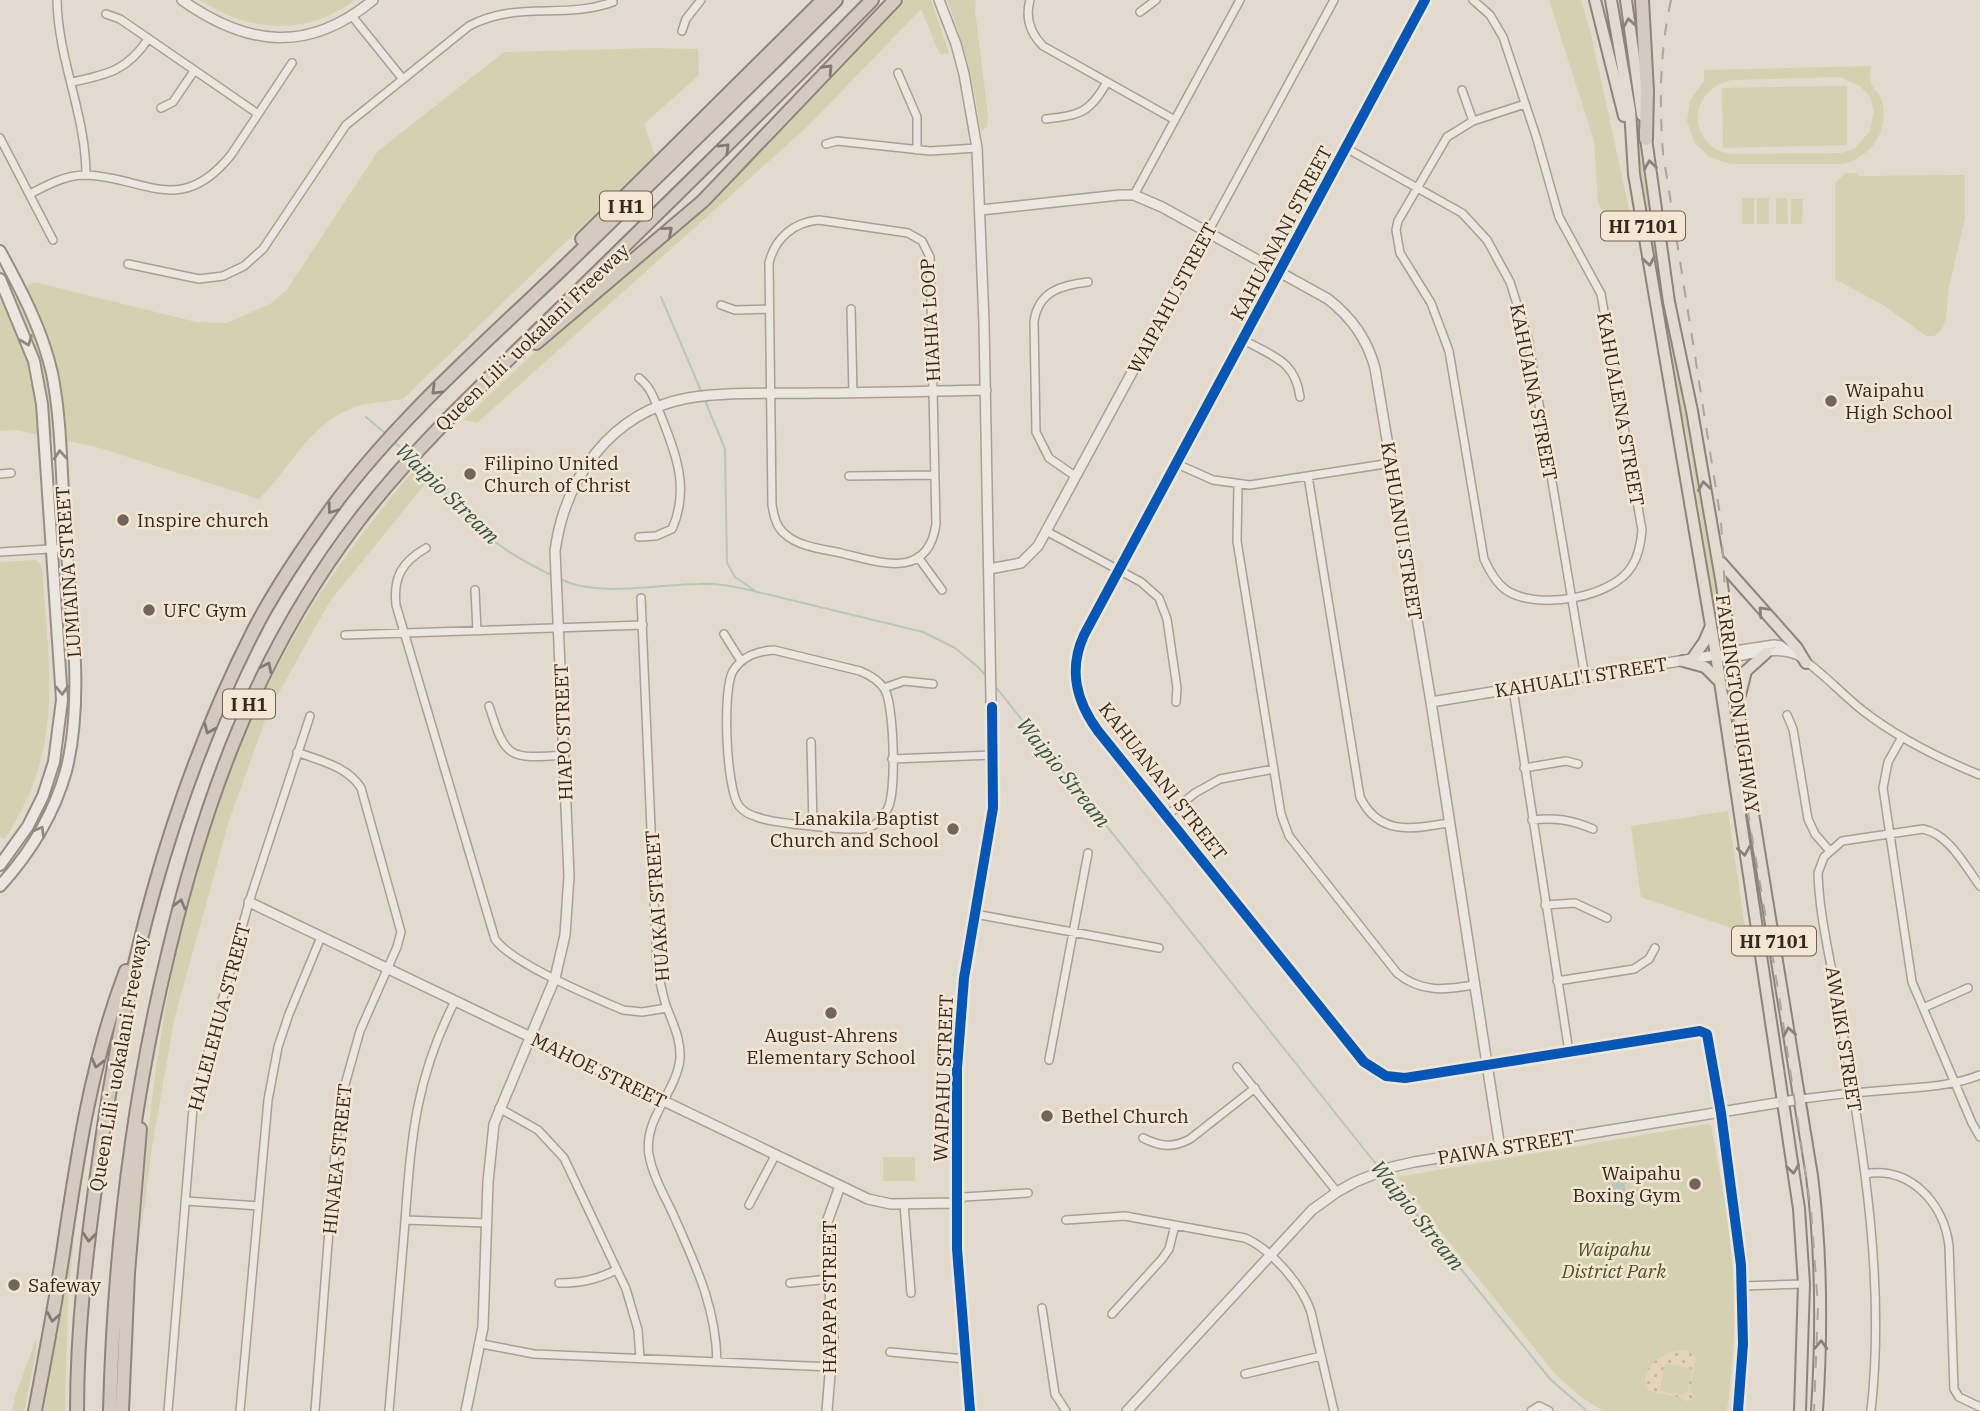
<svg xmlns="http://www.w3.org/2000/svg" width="1980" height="1411" viewBox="0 0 1980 1411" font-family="'IBM Plex Serif',serif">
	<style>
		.green { fill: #d4d1b0; fill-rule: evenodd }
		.sand { fill: url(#sand-dots); fill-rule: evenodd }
		.water { fill: url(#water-ripples) }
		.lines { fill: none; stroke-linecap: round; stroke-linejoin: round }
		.stream { stroke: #b8c7bc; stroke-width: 2 }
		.minor-casing { stroke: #a89f96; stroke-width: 10 }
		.tertiary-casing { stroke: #a89f96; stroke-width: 12 }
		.secondary-casing { stroke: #978f86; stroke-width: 14 }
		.primary-casing { stroke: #8d857d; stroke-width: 14 }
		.motorway-casing { stroke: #8d857d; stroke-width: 16 }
		.minor { stroke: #ebe6de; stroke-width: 7 }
		.tertiary { stroke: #ebe6de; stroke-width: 9 }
		.secondary { stroke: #ebe6de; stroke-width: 10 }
		.primary { stroke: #e2dbd0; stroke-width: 10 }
		.motorway { stroke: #d5cabe; stroke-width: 12 }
		.rail { stroke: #aba59e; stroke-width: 2; stroke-dasharray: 12 12; stroke-linecap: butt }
		.cycleway-casing { stroke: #f3e7d3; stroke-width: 15 }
		.cycleway { stroke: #0057b8; stroke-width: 10 }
		.oneway { stroke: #8c8278 }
		.oneway2 { stroke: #86796e }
		.oneway3 { stroke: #90877e }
		.poi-dot { fill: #72665c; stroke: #f3e7d3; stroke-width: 2.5 }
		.labels { text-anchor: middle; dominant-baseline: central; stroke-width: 5; stroke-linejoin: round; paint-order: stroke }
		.shield { fill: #f3e7d3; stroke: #6f6155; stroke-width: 2 }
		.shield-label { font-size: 18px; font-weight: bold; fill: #36281f }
		.street-label { font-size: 19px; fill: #36281f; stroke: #f3e7d3 }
		.poi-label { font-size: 19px; fill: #36281f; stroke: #f3e7d3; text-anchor: start }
		.park-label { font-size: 19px; font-style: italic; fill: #4b5127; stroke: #f3e7d3 }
		.water-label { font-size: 21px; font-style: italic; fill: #2f554e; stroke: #f3e7d3 }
	</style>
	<defs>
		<pattern id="sand-dots" width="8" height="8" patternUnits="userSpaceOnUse" patternTransform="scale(1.75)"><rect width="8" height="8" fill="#e4d3b6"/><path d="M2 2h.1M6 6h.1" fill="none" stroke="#c4b59c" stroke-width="1.8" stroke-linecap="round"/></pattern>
		<pattern id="water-ripples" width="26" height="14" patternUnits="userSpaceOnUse" patternTransform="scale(1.75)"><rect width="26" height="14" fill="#b8c7bc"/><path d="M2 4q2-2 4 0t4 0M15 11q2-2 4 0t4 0" fill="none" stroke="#9faba1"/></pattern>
	</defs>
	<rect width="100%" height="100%" fill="#e2dacd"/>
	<path class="green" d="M200 0H355C306 37 249 32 200 0Z
		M904 0H931L949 53 940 55 921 9 809 125 477 423 463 420 535 352 695 216 745 168Z
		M947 0H976L975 10 988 115 987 127 981 131C974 86 964 43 947 0Z
		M1549 0H1581L1591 34 1634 232 1606 215 1598 203 1594 141Z
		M1613 0H1618L1683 396 1719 584 1724 635H1718L1690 450 1675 382Z
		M653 48 698 49 699 75 644 124 655 156 403 399C387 402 365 402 350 409 306 428 291 468 259 499L100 448 17 430 0 431V302L34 282 196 322 227 323 270 304 286 291 378 151 504 52Z
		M1871 66C1871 71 1869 79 1871 83 1874 90 1880 94 1882 102 1890 131 1870 158 1842 164H1731L1709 157 1695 143 1687 121 1690 100 1704 81V70ZM1840 77 1860 86 1870 97 1874 111 1870 131 1855 148 1841 153 1729 154C1685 143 1689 89 1732 80Z
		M1847 86V145L1723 148 1722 88Z
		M1845 173H1857L1858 176 1965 175V219L1949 286 1946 319 1941 331 1934 336H1926L1885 306 1835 279V184Z
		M1742 198H1754V224H1742Z
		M1757 198H1769V224H1757Z
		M1776 198 1787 199 1788 224H1776Z
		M1791 199H1803L1802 224H1791Z
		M414 470 426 483 330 601 268 712 229 821 174 1020 151 1154 141 1233C151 1024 194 801 304 619 336 567 374 517 414 470Z
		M36 560 40 564 42 570C47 640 59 714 34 782 27 802 16 821 5 839L0 837V562Z
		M1728 811 1745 929 1737 930 1641 897 1631 826Z
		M1708 1124 1711 1126C1722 1184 1734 1243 1734 1303 1735 1339 1731 1375 1727 1411H1603L1581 1397 1555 1374 1397 1177Z
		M883 1157H915V1181H883Z
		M76 1216 68 1304 65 1411H44Z
		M36 1340V1354L24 1411H12L16 1393Z"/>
	<path class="sand" d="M1680 1350 1688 1351 1696 1358 1690 1391 1694 1396 1688 1402 1682 1398 1649 1391C1637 1370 1661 1352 1680 1350ZM1669 1364 1692 1369 1688 1391 1682 1395 1660 1391 1664 1366Z"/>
	<path class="water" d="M1624 1176 1627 1201 1615 1203 1611 1178Z"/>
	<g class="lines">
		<path class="stream" d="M661 297 702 393
			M704 398 725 449 727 563 735 577 754 590
			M366 417 385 433
			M394 442 408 454
			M415 460C433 476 445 496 462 513 486 539 520 560 551 575
			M560 579C598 598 658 584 700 584 719 583 736 587 754 591L923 632 955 648 977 666 987 677
			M995 686 1380 1169
			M1383 1173 1551 1380 1587 1411"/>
		<g class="minor-casing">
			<path id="minor" d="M57 0C58 60 86 115 86 175
				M1030 0C1025 18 1030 33 1043 46L1175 120
				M1425 0 1084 635C1068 670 1076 701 1098 731L1364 1062 1386 1076 1405 1078 1700 1031 1707 1034 1721 1113 1741 1265 1743 1344 1738 1411
				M1473 0 1490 15 1503 37 1536 136 1559 217 1601 294 1642 530C1641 542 1639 555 1632 566 1613 598 1537 611 1506 590 1496 583 1489 570 1484 559L1449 351 1431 303 1400 253 1396 230 1398 221 1447 137 1473 121 1525 104
				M1140 12 1156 0
				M106 14 120 19 258 114
				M352 16 402 78
				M682 31 686 19 701 0
				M898 73 917 117V150
				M72 82C107 75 128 70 148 39
				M1462 90 1473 121
				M161 108 173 102 194 71
				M1046 119C1080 115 1090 113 1107 82
				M0 138 53 240
				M826 144 837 141 930 151 977 148
				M1346 148 1462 213 1487 240 1510 282 1528 339 1585 677
				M30 194C47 185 65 175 86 175 145 177 180 218 231 155L292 63
				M1134 195 1240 0
				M819 220 908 233 922 241 930 257 936 524C928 581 879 562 841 553 823 549 799 547 785 534 776 527 774 516 772 505L769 263C775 238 794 222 819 220Z
				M1208 232 1334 0
				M128 264 199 279 223 276 244 266 263 249 346 125 469 26C518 0 562 20 613 2
				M721 305 735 310 769 309
				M851 309 853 393
				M1244 340C1273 357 1295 360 1300 397
				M1177 464 1213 480 1250 485 1391 463
				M0 474 11 473
				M849 476 934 475
				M1075 476 1049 458 1036 432 1034 322C1038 291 1062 285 1088 282
				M1308 476 1360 797C1379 836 1412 829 1448 823
				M1238 485 1237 541 1281 814 1289 836 1397 973C1421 993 1445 990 1474 985
				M1046 531 1141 582 1159 598 1167 619 1177 688 1176 702
				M639 537 656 536 672 529C690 489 676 454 661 416 655 402 652 388 639 378
				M426 548C402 562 393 577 396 605L495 939C511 963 593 997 623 1010L642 1012 667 1008
				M0 552 66 548
				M918 557 942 590
				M475 590 477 631
				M641 598 657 967C660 980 662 995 667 1008 674 1026 681 1040 680 1059 676 1093 643 1119 649 1155 653 1176 664 1195 673 1214 695 1264 716 1306 717 1362
				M724 634 741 661
				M345 635 643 625
				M774 650 860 671C870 675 879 680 885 690 894 706 897 795 887 810 883 818 876 825 868 828 854 832 772 823 757 817 750 815 743 811 739 806 726 789 722 689 733 671 742 656 758 651 774 650Z
				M1728 651 1774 644 1781 645 1793 654
				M1732 658C1752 655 1776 647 1796 655 1813 663 1845 697 1862 710 1898 738 1938 758 1980 775
				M884 688 904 681 933 684
				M1513 689 1569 1052
				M489 706C506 759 508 759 564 755
				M1787 715 1793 729 1808 819 1815 834 1829 850
				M1902 737 1888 762 1883 788 1912 982 1972 1123 1980 1137
				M811 742 813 825
				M297 752C320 761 347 766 361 788L401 932 397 947 360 1031 343 1092 336 1140 315 1411
				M892 759 993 755
				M1524 768 1566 761 1578 764
				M1166 816 1195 793 1220 779 1274 769
				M1532 820C1555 817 1572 820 1593 829
				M1545 905 1575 903 1607 918
				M975 914 1159 948
				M1557 981 1634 969 1649 959 1655 948
				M1923 1008 1968 988
				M1049 1060 1088 853
				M1237 1067 1337 1192
				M1801 1099C1830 1095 1859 1092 1888 1090 1920 1087 1950 1087 1980 1075
				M499 1108 538 1130 564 1158 626 1289 638 1330 640 1359
				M1143 1138C1161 1147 1173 1148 1190 1139L1255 1088
				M1865 1174C1910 1166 1944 1203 1949 1246L1954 1389 1959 1397 1980 1407
				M186 1201 258 1206
				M957 1203 964 1197 1028 1193
				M904 1204 911 1293
				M749 1205 776 1154
				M405 1220 486 1223
				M1066 1220 1125 1216 1245 1238C1271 1249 1302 1285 1311 1312L1334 1411
				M559 1283C580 1283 596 1280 616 1270
				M790 1283 829 1279
				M1742 1286 1804 1284
				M1042 1308 1055 1394 1066 1411
				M1112 1314 1162 1259 1169 1249 1175 1225
				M482 1344 534 1354 831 1367
				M890 1352 965 1359
				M1245 1374 1321 1356
				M168 1411 193 1108 249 902 310 716
				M240 1411 268 1100 278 1047 289 1014 321 937
				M389 1411C394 1352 399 1293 404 1234 411 1145 413 1083 455 1001
				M1531 1411 1539 1406 1549 1411
				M1871 1411C1886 1278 1862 1146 1840 1015 1833 971 1819 917 1818 873L1824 857 1842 841 1923 829C1949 834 1965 866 1980 886"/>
		</g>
		<g class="tertiary-casing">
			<path id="tertiary" d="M182 0C247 46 308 54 373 0
				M939 0 956 44 964 74 977 148 984 323 993 808 964 978 957 1068V1249L970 1411
				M981 210 1119 195H1134L1162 207 1328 299C1352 318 1367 339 1375 368L1431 702 1500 1148
				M989 569 1021 563 1038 546 1208 232
				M1431 702 1716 655 1732 658
				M249 902 868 1199 891 1204 957 1203
				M466 1411 483 1327 488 1182 494 1124 555 978 565 935 569 876 555 551C565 478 611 412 688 398 729 391 774 394 816 393 872 393 929 391 986 390
				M827 1411 833 1337 826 1225 840 1186
				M1127 1411 1312 1210 1337 1192 1355 1182 1392 1167 1414 1162 1801 1099"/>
		</g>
		<g class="secondary-casing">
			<path id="secondary" d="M0 251C21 290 42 329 52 373 62 423 61 476 65 527 70 604 85 697 66 771 54 814 30 853 0 886
				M0 279 34 361 42 404 62 700 54 762 43 796 28 826 0 865"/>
		</g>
		<g class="primary-casing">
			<path id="primary" d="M1595 0 1624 116
				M1611 0 1630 110 1634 174 1716 655 1799 1209 1804 1284 1800 1411
				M1626 0 1642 115
				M1645 131 1669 302 1692 411 1722 585 1748 783 1812 1176C1822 1255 1822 1332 1817 1411
				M1718 559 1797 648 1806 663
				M1692 659 1704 642 1711 626
				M1683 661 1705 667 1718 680
				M1740 695 1746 671 1766 653"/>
		</g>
		<g class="motorway-casing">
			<path id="motorway" d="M1642 0 1647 91 1646 139
				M582 239 823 0
				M536 343 703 201 895 0
				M35 1411C45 1358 55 1306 63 1253 77 1158 91 1062 126 971
				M77 1411C77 1327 87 1243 99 1161 124 978 169 797 253 632 275 588 305 545 334 505 399 418 483 345 561 270 653 181 745 91 836 0
				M110 1411C114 1255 131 1106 168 954 206 794 259 651 359 520 419 442 492 376 562 307 666 205 770 104 872 0
				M122 1411 128 1273 140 1129"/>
		</g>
		<use href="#minor" class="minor"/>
		<use href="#tertiary" class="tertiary"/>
		<use href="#secondary" class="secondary"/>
		<use href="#primary" class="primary"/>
		<use href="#motorway" class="motorway"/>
		<path class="rail" d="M1671 0C1660 50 1659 102 1663 153L1721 521 1731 698 1739 760 1778 989 1811 1210 1818 1306 1814 1411"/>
		<g class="cycleway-casing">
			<path id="cycleway" d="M1425 0 1084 635C1068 670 1076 701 1098 731L1364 1062 1386 1076 1405 1078 1700 1031 1707 1034 1721 1113 1741 1265 1743 1344 1738 1411
				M970 1411 957 1249V1068L964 978 993 808 992 707"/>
		</g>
		<use href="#cycleway" class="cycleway"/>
	</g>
	<defs><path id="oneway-chevron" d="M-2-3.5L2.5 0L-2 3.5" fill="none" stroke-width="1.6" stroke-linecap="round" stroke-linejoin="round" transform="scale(1.75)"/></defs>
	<g class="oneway">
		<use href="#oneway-chevron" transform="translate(1629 23) rotate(-99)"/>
		<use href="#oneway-chevron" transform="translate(1650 165) rotate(-98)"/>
		<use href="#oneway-chevron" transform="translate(1649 261) rotate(80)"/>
		<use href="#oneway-chevron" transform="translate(1704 486) rotate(-99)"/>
		<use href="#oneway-chevron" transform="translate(1763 611) rotate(-133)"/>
		<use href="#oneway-chevron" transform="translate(1744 851) rotate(81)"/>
		<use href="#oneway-chevron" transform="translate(1789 1032) rotate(-100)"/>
		<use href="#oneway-chevron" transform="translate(1793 1169) rotate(82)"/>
		<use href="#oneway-chevron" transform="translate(1821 1345) rotate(-88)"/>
	</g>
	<g class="oneway2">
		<use href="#oneway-chevron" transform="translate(828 69) rotate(-47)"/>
		<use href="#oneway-chevron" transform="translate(725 148) rotate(-45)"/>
		<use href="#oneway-chevron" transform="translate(668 231) rotate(-41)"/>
		<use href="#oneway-chevron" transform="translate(436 390) rotate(135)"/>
		<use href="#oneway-chevron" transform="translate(332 509) rotate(126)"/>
		<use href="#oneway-chevron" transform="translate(267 667) rotate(-64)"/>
		<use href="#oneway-chevron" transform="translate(209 729) rotate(113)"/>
		<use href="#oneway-chevron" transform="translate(180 904) rotate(-75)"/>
		<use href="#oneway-chevron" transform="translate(97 1063) rotate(104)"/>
		<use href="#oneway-chevron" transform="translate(89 1237) rotate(96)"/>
		<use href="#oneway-chevron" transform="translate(53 1317) rotate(100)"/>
	</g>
	<g class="oneway3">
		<use href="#oneway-chevron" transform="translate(27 341) rotate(69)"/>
		<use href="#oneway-chevron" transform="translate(60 455) rotate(-94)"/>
		<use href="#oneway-chevron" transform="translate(62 690) rotate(88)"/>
		<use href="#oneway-chevron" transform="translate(40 831) rotate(-60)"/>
	</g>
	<g class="poi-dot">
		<circle cx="1831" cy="401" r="7"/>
		<circle cx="470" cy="474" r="7"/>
		<circle cx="123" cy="520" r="7"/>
		<circle cx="149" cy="610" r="7"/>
		<circle cx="953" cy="829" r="7"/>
		<circle cx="831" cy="1013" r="7"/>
		<circle cx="1047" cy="1116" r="7"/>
		<circle cx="1695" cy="1184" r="7"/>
		<circle cx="14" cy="1285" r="7"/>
	</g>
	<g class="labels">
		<g class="shield">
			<rect x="600" y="191.5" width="52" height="29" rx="5"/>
			<rect x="1601" y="211.5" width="84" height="29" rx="5"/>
			<rect x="223" y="689.5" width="52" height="29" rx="5"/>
			<rect x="1732" y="926.5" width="84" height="29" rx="5"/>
		</g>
		<g class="shield-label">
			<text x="626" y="206">I H1</text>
			<text x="1643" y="226">HI 7101</text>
			<text x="249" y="704">I H1</text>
			<text x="1774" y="941">HI 7101</text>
		</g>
		<g class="street-label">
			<text transform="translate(1281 233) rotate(-62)">KAHUANANI STREET</text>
			<text transform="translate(1172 298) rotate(-62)">WAIPAHU STREET</text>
			<text transform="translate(930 320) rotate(-93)">HIAHIA LOOP</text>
			<text transform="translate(532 337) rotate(-44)">Queen Liliʻuokalani Freeway</text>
			<text transform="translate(1534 392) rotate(79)">KAHUAINA STREET</text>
			<text transform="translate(1621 409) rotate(80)">KAHUALENA STREET</text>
			<text transform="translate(1402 531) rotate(81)">KAHUANUI STREET</text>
			<text transform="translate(68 572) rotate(-94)">LUMIAINA STREET</text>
			<text transform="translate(1581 677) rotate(-9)">KAHUALI'I STREET</text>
			<text transform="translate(1738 704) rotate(82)">FARRINGTON HIGHWAY</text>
			<text transform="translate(563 732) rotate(-92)">HIAPO STREET</text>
			<text transform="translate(1163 781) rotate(52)">KAHUANANI STREET</text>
			<text transform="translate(657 906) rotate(-94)">HUAKAI STREET</text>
			<text transform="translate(219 1017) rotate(-75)">HALELEHUA STREET</text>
			<text transform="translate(1844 1039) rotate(81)">AWAIKI STREET</text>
			<text transform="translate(118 1063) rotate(-80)">Queen Liliʻuokalani Freeway</text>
			<text transform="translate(599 1070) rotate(26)">MAHOE STREET</text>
			<text transform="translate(943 1078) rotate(-88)">WAIPAHU STREET</text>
			<text transform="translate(1506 1147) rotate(-9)">PAIWA STREET</text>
			<text transform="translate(337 1159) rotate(-84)">HINAEA STREET</text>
			<text transform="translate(829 1297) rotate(-90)">HAPAPA STREET</text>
		</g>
		<g class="poi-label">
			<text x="1845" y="390">Waipahu<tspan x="1845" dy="22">High School</tspan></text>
			<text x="484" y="463">Filipino United<tspan x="484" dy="22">Church of Christ</tspan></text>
			<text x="137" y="520">Inspire church</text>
			<text x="163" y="610">UFC Gym</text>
			<text x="939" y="818" text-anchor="end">Lanakila Baptist<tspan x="939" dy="22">Church and School</tspan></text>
			<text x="831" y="1035" text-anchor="middle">August-Ahrens<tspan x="831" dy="22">Elementary School</tspan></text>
			<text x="1061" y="1116">Bethel Church</text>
			<text x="1681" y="1173" text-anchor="end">Waipahu<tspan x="1681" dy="22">Boxing Gym</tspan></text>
			<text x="28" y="1285">Safeway</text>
		</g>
		<g class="park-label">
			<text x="1614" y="1249">Waipahu<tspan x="1614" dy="22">District Park</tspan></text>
		</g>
		<g class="water-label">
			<text transform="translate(448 493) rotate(44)">Waipio Stream</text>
			<text transform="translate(1064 772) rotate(51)">Waipio Stream</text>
			<text transform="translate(1418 1215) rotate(51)">Waipio Stream</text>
		</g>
	</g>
</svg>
